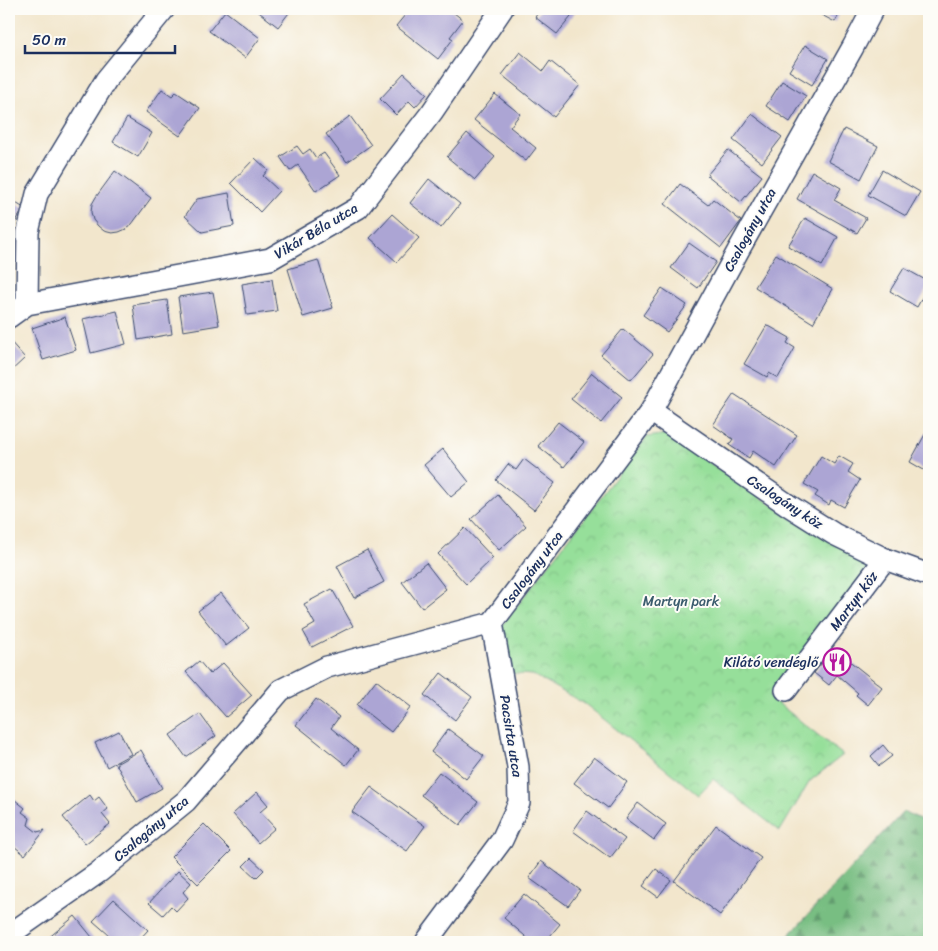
<svg xmlns="http://www.w3.org/2000/svg" width="938" height="951" viewBox="0 0 938 951" font-family="Sriracha,sans-serif">
	<style>
		.forest { fill: url(#forest-firs); stroke: #4a7670 }
		.park { fill: url(#park-crowns); stroke: #58877c }
		.building { fill: #aca5d4 }
		.lines { fill: none; stroke-linecap: round; stroke-linejoin: round }
		.minor-casing { stroke: #3b4a6e; stroke-width: 24 }
		.minor { stroke: #fff; stroke-width: 21 }
		.labels { text-anchor: middle; dominant-baseline: central; stroke-width: 4; stroke-linejoin: round; paint-order: stroke }
		.street-label { font-size: 14px; fill: #1b2f5e; stroke: #fdfcf7 }
		.park-label { font-size: 14px; fill: #3a5b6d; stroke: #fdfcf7 }
		.poi-label { font-size: 14px; fill: #1b2f5e; stroke: #fdfcf7; text-anchor: end }
	</style>
	<defs>
		<pattern id="forest-firs" width="22" height="20" patternUnits="userSpaceOnUse" patternTransform="scale(1.25)"><rect width="22" height="20" fill="#78be82"/><path d="M5 1l3.5 6h-7zM16 11l3.5 6h-7z" fill="#629b6e"/></pattern>
		<pattern id="park-crowns" width="20" height="18" patternUnits="userSpaceOnUse" patternTransform="scale(1.25)"><rect width="20" height="18" fill="#96df9a"/><path d="M2 6a3 3 0 1 1 6 0M12 15a3 3 0 1 1 6 0" fill="none" stroke="#81c087"/></pattern>
	</defs>
	<rect width="100%" height="100%" fill="#fdfcf7"/>
	<filter id="ink" filterUnits="userSpaceOnUse"><feTurbulence type="fractalNoise" baseFrequency=".02" numOctaves="2"/><feDisplacementMap in="SourceGraphic" scale="10" xChannelSelector="R" yChannelSelector="G"/><feConvolveMatrix kernelMatrix="1 2 1 2 8 2 1 2 1" color-interpolation-filters="sRGB"/></filter>
	<filter id="wash" filterUnits="userSpaceOnUse"><feTurbulence type="fractalNoise" baseFrequency=".0096" numOctaves="4" result="noise"/><feDisplacementMap in="SourceGraphic" scale="20" xChannelSelector="R" yChannelSelector="G"/><feGaussianBlur stdDeviation="1.12" result="paint"/><feColorMatrix in="noise" values="0 0 0 0 0 0 0 0 0 0 0 0 0 0 0 0 0 1.4 0 .05"/><feComposite in="paint" operator="in"/></filter>
	<g filter="url(#wash)">
		<rect width="100%" height="100%" fill="#f2e6cc"/>
		<path class="forest" d="M904 811 929 824V942H783Z"/>
		<path class="park" d="M667 434 796 521 872 565 769 696 843 755 810 781 780 831 713 779 698 795 585 704 533 675 505 673 503 624 647 437Z"/>
		<g id="blocks">
			<path class="building" d="M255 9H292L278 27Z
				M410 9H449L463 20 450 37 453 39 438 59 396 26Z
				M541 9H554L557 11 559 9H570L575 12 557 34 535 17Z
				M810 9H842L835 22Z
				M225 11 260 38 245 58 209 31Z
				M805 45 828 59 812 85 789 71Z
				M520 52 543 71 550 61 580 85 554 117 502 75Z
				M404 73 427 94 415 107 409 101 396 115 380 99Z
				M782 81 806 96 790 122 766 106Z
				M162 89 172 96 176 92 200 108 180 136 146 112Z
				M495 94 520 114 510 127 536 148 526 161 474 120Z
				M752 114 782 137 762 163 733 140Z
				M350 116 371 145 347 162 326 134Z
				M127 118 152 133 138 157 113 142Z
				M844 129 878 146 861 179 828 161Z
				M467 133 495 157 475 180 447 157Z
				M297 146 303 154 310 149 316 158 324 153 340 175 316 191 298 165 290 171 280 157Z
				M728 150 762 176 741 202 707 175Z
				M255 158 268 170 263 176 279 191 260 212 231 183Z
				M882 170 920 192 906 216 868 195Z
				M115 171 151 198 132 224 126 229 119 232 112 233 104 231 98 226 93 220 91 212 92 204 96 197Z
				M812 171 841 188 834 200 866 218 857 233 797 199Z
				M429 179 460 204 441 228 410 203Z
				M680 184 708 205 713 199 741 221 721 248 665 204Z
				M229 193 234 226 202 232 185 216 197 199Z
				M9 199 24 208 9 232Z
				M392 214 419 238 397 262 370 238Z
				M805 218 838 237 822 266 788 246Z
				M689 243 716 262 698 288 671 268Z
				M776 254 833 289 813 323 755 287Z
				M318 260 333 308 303 317 288 269Z
				M904 268 929 282V285L917 307 890 291Z
				M272 279 277 311 247 315 242 284Z
				M662 288 687 305 667 332 643 315Z
				M213 292 219 325 183 331 178 297Z
				M167 300 172 334 138 340 133 305Z
				M117 311 126 344 91 353 83 319Z
				M65 317 76 350 43 360 32 328Z
				M767 325 790 338 787 343 795 348 778 378 769 373 767 377 744 364Z
				M623 329 653 354 631 380 601 355Z
				M9 340 25 358 9 373Z
				M592 373 622 397 601 423 571 399Z
				M734 394 797 435 776 467 753 451 749 458 729 445 733 439 713 425Z
				M558 422 584 442 564 467 538 446Z
				M929 427V473L910 462Z
				M443 449 469 482 451 497 424 465Z
				M821 456 834 464 839 456 853 464 848 472 860 480 844 507 831 500 829 505 815 496 818 492 804 484Z
				M524 459 555 483 534 510 496 480 508 464 516 470Z
				M498 495 526 526 499 550 471 519Z
				M465 528 493 558 466 584 438 554Z
				M367 550 384 582 354 598 337 566Z
				M426 563 446 589 422 608 402 582Z
				M332 589 353 626 312 647 303 631 315 624 304 604Z
				M221 593 249 628 226 646 198 611Z
				M837 651 882 687 868 705 856 695 858 693 837 675 829 685 814 673 822 663 825 666Z
				M199 661 210 674 223 663 252 695 226 717 186 672Z
				M441 673 472 697 455 720 424 695Z
				M376 680 411 707 391 732 357 705Z
				M316 699 339 717 331 728 358 750 346 765 296 725Z
				M200 714 216 736 186 757 170 735Z
				M448 729 484 756 466 779 431 752Z
				M119 731 131 754 107 767 95 743Z
				M883 745 892 756 879 766 871 756Z
				M141 750 162 788 137 802 116 764Z
				M594 757 627 782 608 808 574 783Z
				M439 772 478 802 460 825 421 795Z
				M371 787 425 826 407 851 352 812Z
				M257 792 268 805 260 812 275 828 258 843 233 814Z
				M9 795 25 808 22 812 30 818 28 825 37 832 45 830 25 855 9 842Z
				M90 795 94 801 99 797 108 809 102 814 110 824 85 844 63 817Z
				M638 803 666 824 654 840 626 819Z
				M587 811 625 839 610 858 573 831Z
				M204 824 231 851 198 884 171 857Z
				M716 825 761 858 720 915 674 881Z
				M251 858 264 870 256 878 243 866Z
				M541 861 580 890 568 906 529 878Z
				M656 869 671 880 658 897 643 886Z
				M178 871 191 883 183 892 188 898 176 911 171 906 163 915 149 903Z
				M524 894 560 924 545 942H532L504 918Z
				M114 899 148 930 137 942H117L93 921Z
				M75 916 96 942H50L47 939Z"/>
		</g>
	</g>
	<g filter="url(#ink)">
		<use href="#blocks" fill-opacity="0" stroke="#3b4a6e" stroke-width="1"/>
		<g class="lines">
			<g class="minor-casing">
				<path id="minor" d="M27 304 28 232 37 194 106 80 164 9
					M9 317 27 304 270 259 358 208 432 112 502 9
					M651 411 788 505 834 534 885 559 929 575
					M786 690 885 559
					M9 935 99 872 186 801 281 690 327 667 492 623 651 411 738 251 853 47 873 9
					M426 942 502 840 519 803 518 767 492 623"/>
			</g>
			<use href="#minor" class="minor"/>
		</g>
	</g>
	<defs>
		<g id="restaurant-ring" transform="scale(1.4375)"><circle r="9.5" fill="#fdfcf7" stroke="#b5179e" stroke-width="1.5"/><path d="M-5-6h1v4h1v-4h1v4h1v-4h1v5L-1.5 .5V6h-2V.5L-5-1ZM5-6V6H3V1.5H1.5Q1.5-4 5-6Z" fill="#b5179e"/></g>
	</defs>
	<g fill-rule="evenodd">
		<use href="#restaurant-ring" x="837" y="662"/>
	</g>
	<g class="labels">
		<g class="street-label">
			<text transform="translate(750 230) rotate(-61)">Csalogány utca</text>
			<text transform="translate(316 231) rotate(-31)">Vikár Béla utca</text>
			<text transform="translate(785 502) rotate(33)">Csalogány köz</text>
			<text transform="translate(532 570) rotate(-53)">Csalogány utca</text>
			<text transform="translate(854 601) rotate(-53)">Martyn köz</text>
			<text transform="translate(511 736) rotate(81)">Pacsirta utca</text>
			<text transform="translate(151 829) rotate(-40)">Csalogány utca</text>
		</g>
		<g class="park-label">
			<text x="681" y="601">Martyn park</text>
		</g>
		<g class="poi-label">
			<text x="818" y="662">Kilátó vendéglő</text>
		</g>
	</g>
	<rect width="938" height="951" fill="none" stroke="#fdfcf7" stroke-width="30"/>
	<path d="M25 45v8h150v-8" fill="none" stroke="#1b2f5e" stroke-width="2.5"/>
	<text x="32" y="45" font-size="15" fill="#1b2f5e" stroke="#fdfcf7" stroke-width="4" paint-order="stroke">50 m</text>
</svg>
